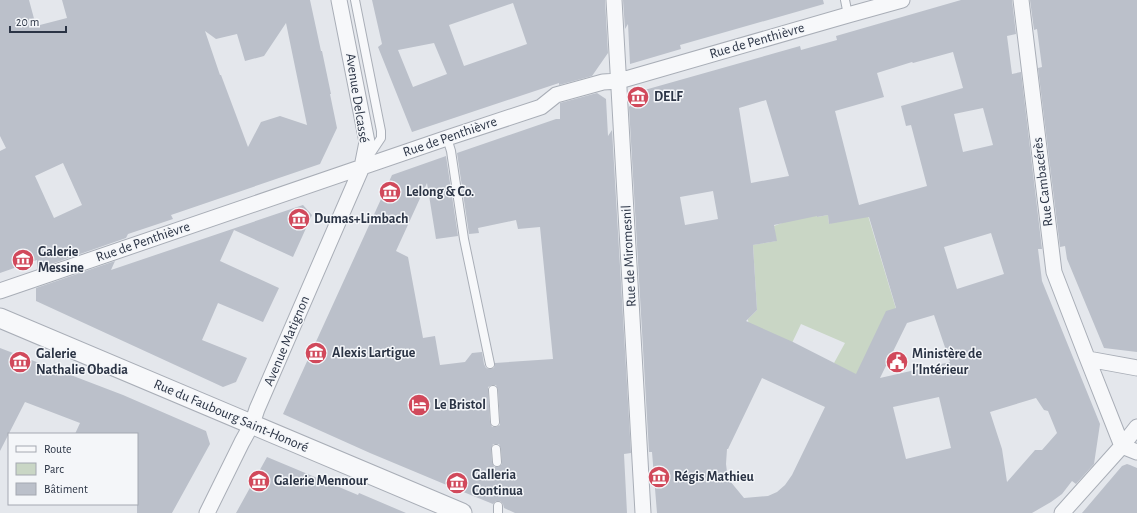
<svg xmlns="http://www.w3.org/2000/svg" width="1137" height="513" viewBox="0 0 1137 513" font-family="'Alegreya Sans',sans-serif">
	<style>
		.green { fill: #c9d6c5 }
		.building { fill: #bbc0ca; fill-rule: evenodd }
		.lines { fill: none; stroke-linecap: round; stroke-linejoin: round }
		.service-casing { stroke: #a9aeb7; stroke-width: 10 }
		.minor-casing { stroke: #a9aeb7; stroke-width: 17 }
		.tertiary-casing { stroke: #a9aeb7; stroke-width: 21 }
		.service { stroke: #f7f8fa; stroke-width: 8 }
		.minor { stroke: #f7f8fa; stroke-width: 15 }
		.tertiary { stroke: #f7f8fa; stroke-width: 19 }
		.labels { text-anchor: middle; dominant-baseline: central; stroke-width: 3; stroke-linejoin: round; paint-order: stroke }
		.street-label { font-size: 14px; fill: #2b3445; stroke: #f4f6f9 }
		.poi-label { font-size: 14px; font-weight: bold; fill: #2b3445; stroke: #f4f6f9; text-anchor: start }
	</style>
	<rect width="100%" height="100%" fill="#e4e7ec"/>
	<path class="green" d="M866 209 896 309 857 381 834 363 845 343 801 324 792 343 749 330 748 319 757 310 753 245 776 241 774 226 816 210 817 217 828 215 829 224Z"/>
	<path class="building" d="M0 0H29L36 26 67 18 62 0H310L321 51H322L331 94H330L337 128 320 164 171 215 173 219 128 234 126 238 37 269V260L0 273V151L6 148 0 136ZM286 23 307 125 280 116 261 122 248 147 221 75H220L205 31 216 39 237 34 245 61 264 56ZM63 163 82 205 54 218 35 176Z
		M372 0H605L608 53 592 76 559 85V83L412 132 378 47 382 44ZM513 3 527 44 464 66 449 25ZM434 43 447 74 413 87 398 50Z
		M623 0H823L824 4 680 45 681 49 630 64 628 24 625 29Z
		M961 0H1012L1016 34 1007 36 1012 74 1021 72 1042 249H1038L1042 281 1100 424 1094 464 1076 484 1072 481 1062 494 1051 502 1032 513H657L652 452H649L629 107 641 91 800 46 801 50 837 40 836 36ZM953 52 963 88 901 106 906 126 911 125 927 186 859 205 835 111 884 97 877 73 912 62 913 63ZM766 100 789 176 751 183 739 108ZM983 108 993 145 963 152 954 114ZM713 191 718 219 685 225 680 197ZM828 215 829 224 869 217 896 308 886 311 856 374 793 342 746 321 757 310 753 245 777 241 774 225 817 216V217ZM991 233 1004 274 957 289 944 247ZM934 315 950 362 880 378 907 323ZM762 378 825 407 792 475 785 485 777 492 768 496 744 498 730 481 727 472 726 464 727 449H728ZM939 397 951 448 906 459 893 407ZM1036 398 1044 410 1048 411 1057 433 1042 450H1035L1007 482 1002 449 990 412Z
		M1030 0H1137V352L1104 348 1067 259 1065 246 1060 247 1038 68 1042 67 1037 29 1034 30Z
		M597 93 606 99 608 136 612 130 631 453 624 454 627 513H515L504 508 503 504 500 501H496L493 504 461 491 370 453 283 414 392 175 446 156 458 236 436 239 427 183 396 251 408 257 423 338 435 336 440 365 465 362 472 353 482 352 484 364 486 368 489 369 494 368 495 363 553 359 540 227 518 229 516 220 478 228 479 233 469 234 457 153 556 119H560V103ZM492 385H496L498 390 500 422V425L496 427H492L490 422 488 390V387ZM493 444H499L501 449 502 464 498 467H494L492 462 491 449Z
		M303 205 312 215 293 257 234 230 220 261 279 288 263 322 218 303 202 340 247 358 236 382 223 387 36 301V288L115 261 111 270Z
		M0 348 123 395 206 431 210 444 172 513H137V434H75L80 423 25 402 0 451Z
		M267 457 358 495 359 493 406 513H236Z
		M1127 464 1130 465 1137 468V513H1082L1122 466Z"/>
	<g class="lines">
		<g class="service-casing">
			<path id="service" d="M355 0 381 131V138L367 159
				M845 0 848 15
				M447 138 451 151 464 239 490 364
				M493 390 495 422
				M496 449 497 462
				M498 506V513"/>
		</g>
		<g class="minor-casing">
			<path id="minor" d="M614 0 643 513
				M1021 0 1054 272 1086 355 1122 446
				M0 291 447 138 541 107 556 95 603 82 619 81 848 15 902 0
				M1088 359 1137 368
				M1122 446 1137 452
				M207 513 242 442 252 424 257 409 362 167 367 142 339 0
				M1062 513 1122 446 1137 427"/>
		</g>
		<g class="tertiary-casing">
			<path id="tertiary" d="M0 318 462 513"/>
		</g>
		<use href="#service" class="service"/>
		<use href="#minor" class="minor"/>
		<use href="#tertiary" class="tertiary"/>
	</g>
	<defs>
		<g id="museum-disc" transform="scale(1.15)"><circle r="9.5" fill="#d1495b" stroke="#f4f6f9"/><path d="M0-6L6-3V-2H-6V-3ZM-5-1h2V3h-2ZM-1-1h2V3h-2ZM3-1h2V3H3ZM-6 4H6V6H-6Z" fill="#fff"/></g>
		<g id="civic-disc" transform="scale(1.15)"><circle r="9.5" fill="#d1495b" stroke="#f4f6f9"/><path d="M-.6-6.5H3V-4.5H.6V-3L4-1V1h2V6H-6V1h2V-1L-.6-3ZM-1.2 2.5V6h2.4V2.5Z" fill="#fff"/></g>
		<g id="hotel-disc" transform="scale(1.15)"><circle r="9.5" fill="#d1495b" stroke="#f4f6f9"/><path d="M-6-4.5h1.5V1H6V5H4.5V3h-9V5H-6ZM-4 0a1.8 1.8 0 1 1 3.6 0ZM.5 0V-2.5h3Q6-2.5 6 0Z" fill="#fff"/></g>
	</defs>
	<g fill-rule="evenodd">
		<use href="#museum-disc" x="638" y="97"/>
		<use href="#museum-disc" x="390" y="192"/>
		<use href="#museum-disc" x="299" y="219"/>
		<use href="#museum-disc" x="23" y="260"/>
		<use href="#museum-disc" x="316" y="353"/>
		<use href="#museum-disc" x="20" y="362"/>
		<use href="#civic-disc" x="897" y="362"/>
		<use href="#hotel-disc" x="419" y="405"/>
		<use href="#museum-disc" x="659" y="477"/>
		<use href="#museum-disc" x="259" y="481"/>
		<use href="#museum-disc" x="457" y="483"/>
	</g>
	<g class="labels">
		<g class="street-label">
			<text transform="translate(757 41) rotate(-16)">Rue de Penthièvre</text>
			<text transform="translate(357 98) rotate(81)">Avenue Delcassé</text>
			<text transform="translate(450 137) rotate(-19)">Rue de Penthièvre</text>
			<text transform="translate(1043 182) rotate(-97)">Rue Cambacérès</text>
			<text transform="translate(143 242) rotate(-19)">Rue de Penthièvre</text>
			<text transform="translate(629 256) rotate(-93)">Rue de Miromesnil</text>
			<text transform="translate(287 341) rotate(-67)">Avenue Matignon</text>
			<text transform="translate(231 416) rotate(23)">Rue du Faubourg Saint-Honoré</text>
		</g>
		<g class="poi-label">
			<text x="654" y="97">DELF</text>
			<text x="406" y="192">Lelong &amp; Co.</text>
			<text x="314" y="219">Dumas+Limbach</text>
			<text x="38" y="252">Galerie<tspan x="38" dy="16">Messine</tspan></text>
			<text x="332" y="353">Alexis Lartigue</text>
			<text x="36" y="354">Galerie<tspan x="36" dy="16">Nathalie Obadia</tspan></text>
			<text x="912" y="354">Ministère de<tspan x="912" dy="16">l'Intérieur</tspan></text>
			<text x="434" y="405">Le Bristol</text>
			<text x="472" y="475">Galleria<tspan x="472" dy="16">Continua</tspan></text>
			<text x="674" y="477">Régis Mathieu</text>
			<text x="274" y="481">Galerie Mennour</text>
		</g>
	</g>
	<rect x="8" y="433" width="130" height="72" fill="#f4f6f9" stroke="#a4a8b1"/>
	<rect x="16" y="446" width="20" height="6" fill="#f7f8fa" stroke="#a4a8b1"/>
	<text x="44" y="453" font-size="12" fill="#2b3445">Route</text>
	<rect x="16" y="463" width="20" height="12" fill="#c9d6c5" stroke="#a4a8b1"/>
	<text x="44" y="473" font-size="12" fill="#2b3445">Parc</text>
	<rect x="16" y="483" width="20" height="12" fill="#bbc0ca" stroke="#a4a8b1"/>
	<text x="44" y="493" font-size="12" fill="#2b3445">Bâtiment</text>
	<path d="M10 26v6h56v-6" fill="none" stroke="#2b3445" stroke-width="2"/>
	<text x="16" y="26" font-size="12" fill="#2b3445" stroke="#f4f6f9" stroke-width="3" paint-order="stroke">20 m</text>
</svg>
